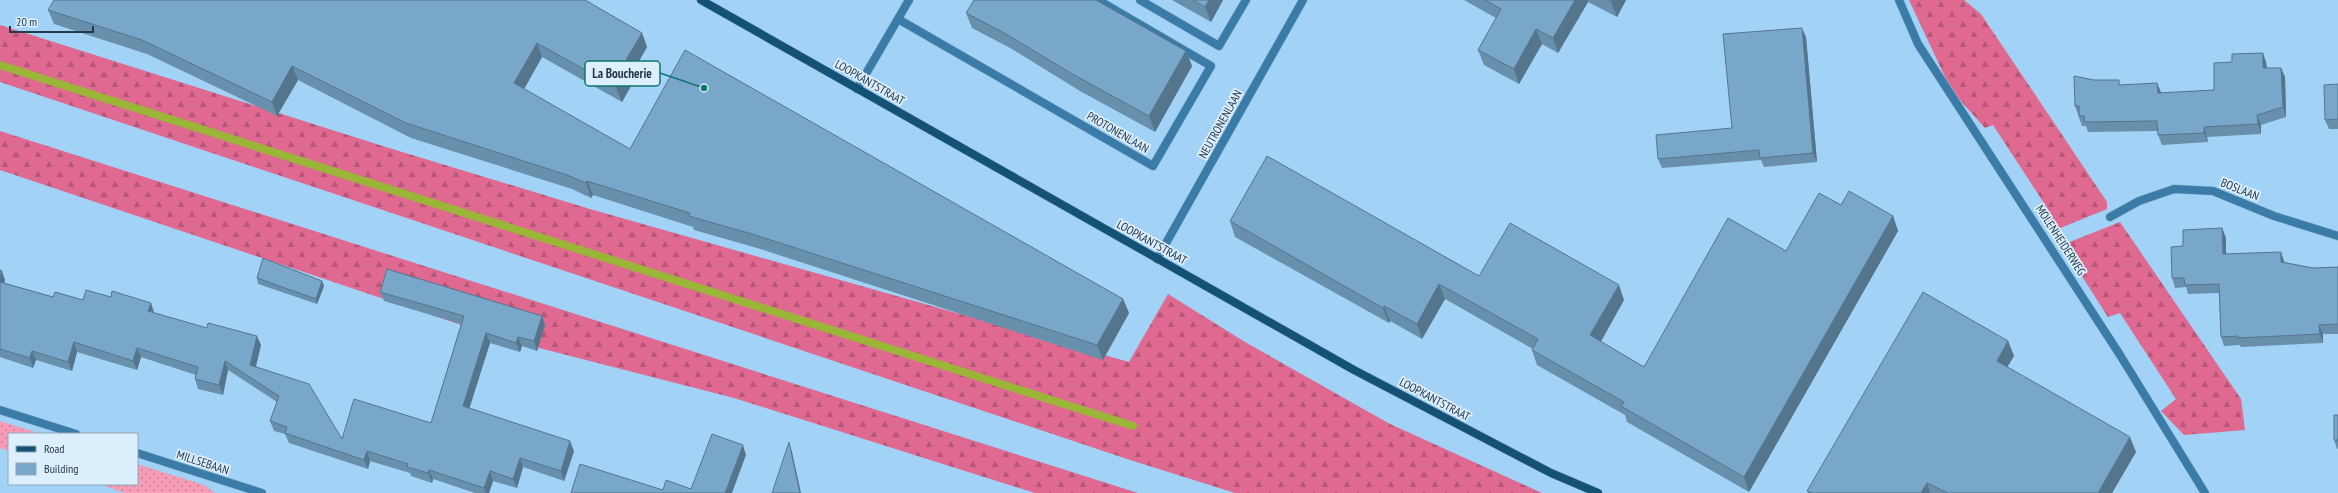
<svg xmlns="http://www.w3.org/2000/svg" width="2338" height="493" viewBox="0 0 2338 493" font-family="'PT Sans Narrow',sans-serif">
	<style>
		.grass { fill: url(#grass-dots) }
		.forest { fill: url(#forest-firs) }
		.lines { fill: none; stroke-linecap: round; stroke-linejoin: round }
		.stream { stroke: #9ab537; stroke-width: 8 }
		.lane-casing { stroke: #87b1cf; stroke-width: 9 }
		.street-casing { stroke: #87b1cf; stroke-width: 9 }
		.secondary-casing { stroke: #87b1cf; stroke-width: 9 }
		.lane { stroke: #3a7ba7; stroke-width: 8 }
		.street { stroke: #3a7ba7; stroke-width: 8 }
		.secondary { stroke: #135176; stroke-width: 8 }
		.wall { fill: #6890ad }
		.shaded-wall { fill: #55758d }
		.building { fill: #79a7c9; stroke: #55758d }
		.labels { text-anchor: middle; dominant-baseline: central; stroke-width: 3.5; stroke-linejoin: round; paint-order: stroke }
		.street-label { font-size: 12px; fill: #273a49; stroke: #dceffd }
		.leader { fill: none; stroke: #0f766e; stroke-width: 1.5 }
		.callout-dot { fill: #0f766e; stroke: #dceffd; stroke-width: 1.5 }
		.callout { fill: #dceffd; stroke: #0f766e; stroke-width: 1.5 }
		.callout-label { font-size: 13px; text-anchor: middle; font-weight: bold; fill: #273a49 }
	</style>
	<defs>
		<pattern id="grass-dots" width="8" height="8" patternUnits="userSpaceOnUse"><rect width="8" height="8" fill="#f69cb7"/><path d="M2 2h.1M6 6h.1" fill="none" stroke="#c78097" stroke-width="1.8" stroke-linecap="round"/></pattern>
		<pattern id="forest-firs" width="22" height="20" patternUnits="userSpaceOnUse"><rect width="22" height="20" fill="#df6990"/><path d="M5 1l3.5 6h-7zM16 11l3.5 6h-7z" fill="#b55778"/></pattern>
	</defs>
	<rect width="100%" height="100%" fill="#a2d2f5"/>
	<path class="grass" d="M0 421 41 434H9V451L0 448Z
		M137 464 204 485 215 493H125L100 484H137Z"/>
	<path class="forest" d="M1909 0H1964L1981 14 2107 202V209L2053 231 2046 221 2053 217 1993 125 1985 128 1959 99 1945 77Z
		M0 25 389 148 590 209 1129 362 1168 294 1245 342 1390 424 1542 493H1235L1127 459 0 82Z
		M0 131 1138 493H1035L734 398 500 338 0 170Z
		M2120 222 2241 399 2245 430 2184 435 2161 411 2176 399 2120 313 2108 317 2062 245Z"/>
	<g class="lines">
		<path class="stream" d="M0 65 1133 426"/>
		<g class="lane-casing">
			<path id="lane" d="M1140 0 1219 46 1246 0
				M898 19 1153 166 1211 66 1098 0"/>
		</g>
		<g class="street-casing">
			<path id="street" d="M1899 0 1918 44 2120 355 2205 493
				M857 89 909 0
				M2110 217 2139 201 2174 189 2213 191 2274 216 2338 236
				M1157 259 1303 0
				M0 410 76 434
				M137 453 262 493"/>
		</g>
		<g class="secondary-casing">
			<path id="secondary" d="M701 0 1354 370 1551 473 1598 493"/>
		</g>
		<use href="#lane" class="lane"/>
		<use href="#street" class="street"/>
		<use href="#secondary" class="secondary"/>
	</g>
	<path class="wall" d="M1172 0H1223L1211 22Z
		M1464 0H1626L1617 17 1588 2 1558 53 1542 44 1519 84 1484 65 1478 50 1496 18Z
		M48 10 642 33 647 47 634 70 636 77 622 102 542 57 524 89 630 149 1123 299 1129 313 1103 360 757 248 694 230 693 227 593 195 591 198 572 189 411 138 298 80 277 116 147 54 54 24Z
		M966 13 1186 51 1192 66 1155 132 1080 91 1012 49 972 28Z
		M1806 37 1817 162 1764 167 1761 160 1662 168 1658 159 1732 128Z
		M2266 62 2267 68H2281L2285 77 2286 117 2261 125V134L2207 137 2208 142 2162 145 2158 135V131L2088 132 2086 126H2082L2075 106 2094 80 2161 93 2214 90Z
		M2338 84V129H2329L2325 120Z
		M1841 205 1893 216 1898 231 1749 492 1627 422 1625 415 1537 365 1532 350 1533 349 1445 299 1422 339 1390 321 1389 323 1235 237 1230 221 1479 276 1624 300 1601 342 1644 367 1786 251Z
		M2222 228 2226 238V254L2284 261V262L2313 268 2338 267V334H2323V343L2241 347 2240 345 2224 346 2221 337 2219 293 2188 294 2186 287 2175 288 2172 278 2183 246Z
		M0 270 5 280 4 283 53 297 83 300 154 313 261 345 256 366 342 439 431 423 461 324 384 301 380 292 542 316 545 325 537 351 522 346 520 352 490 343 469 408 574 451 564 481 523 467 517 488 493 481 489 493H475L433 479 432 483 411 476 410 473 370 461 368 469 289 443 285 434 274 431 270 421 277 402 228 370 223 395 198 389 195 379 196 375 141 357 137 370 77 352 72 371 36 360 33 368 0 357Z
		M257 278 322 281 324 286 317 304 258 284Z
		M2008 341 2014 356 2007 367 2136 452 2112 493H1808L1807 491Z
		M2338 415V449H2337L2334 440Z"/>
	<path class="shaded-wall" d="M1209 0H1223L1211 22 1205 7Z
		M1575 0H1588V2L1558 53 1553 38Z
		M1612 0H1626L1617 17 1611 2Z
		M1802 28 1806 37 1817 162 1813 153Z
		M1536 29 1542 44 1519 84 1514 69Z
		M642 33 647 47 634 70 636 77 622 102 616 87 626 60Z
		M537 43 542 57 519 98 514 83Z
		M1186 51 1192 66 1155 132 1149 116Z
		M2263 53 2266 62 2267 78 2263 68Z
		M292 66 298 80 277 116 272 102Z
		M2281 68 2285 77 2286 117 2283 107Z
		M2157 83 2161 92V103L2158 93Z
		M2257 115 2261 125V134L2258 124Z
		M2204 127 2207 137 2208 142 2204 133Z
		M587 181 593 195 591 198 586 183Z
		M1893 216 1898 231 1749 492 1744 477Z
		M2222 228 2226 238V263L2223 254Z
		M2281 252 2284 261V271L2281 262Z
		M2 271 5 280 2 291 0 286V277Z
		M322 281 324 286 317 304 316 299Z
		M1439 284 1445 299 1422 339 1417 324Z
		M1619 285 1624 300 1595 351 1590 335Z
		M1123 299 1129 313 1103 360 1097 345Z
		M151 303 154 312 148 311Z
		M1384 306 1390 321 1389 323 1383 308Z
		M542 316 545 325 537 351 534 341Z
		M2319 325 2323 334V343L2320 334Z
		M486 333 490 343 467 416 463 406Z
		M257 336 261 345 254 374 250 365Z
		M518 337 522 346 520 352 516 343Z
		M2008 341 2014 356 2002 376 1997 361Z
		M74 342 77 352 72 371 68 362Z
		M137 348 141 357 137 370 133 361Z
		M32 351 36 360 33 368 30 358Z
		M225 361 228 370 223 395 219 385Z
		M2130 437 2136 452 2112 493H2098Z
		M570 441 574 451 564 481 561 471Z
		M789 442 792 452 801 493H800Z
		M743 445 746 455 732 493H725Z
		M367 451 370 461 368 469 364 460Z
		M520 458 523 467 517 488 513 479Z
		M429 470 433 479 432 483 428 473Z
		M490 471 493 481 489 493H486L484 488Z
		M1927 483 1930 493H1921Z"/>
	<path class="building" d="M54 0H585L642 33 626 60 631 63 616 87 537 43 514 83 630 149 685 50 1123 299 1097 345 752 234 689 216 690 213 587 181 586 183 567 175 406 123 292 66 272 102 142 40 48 10Z
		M974 0H1096L1186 51 1149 116 1074 75 1006 34 966 13Z
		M1193 0H1209L1205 7Z
		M1485 0H1575L1553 38 1536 29 1514 69 1478 50 1501 9Z
		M1607 0H1612L1611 2Z
		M1802 28 1813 153 1760 158 1759 150 1658 159 1656 135 1732 128 1723 34Z
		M2263 53V68H2281L2283 107 2257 115 2258 124 2204 127V133L2158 135 2157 121 2085 122 2084 116H2079V106H2075L2074 76 2094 80H2119V85L2157 83 2158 93 2214 90V63L2232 62V54Z
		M2338 84V119L2325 120 2324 85Z
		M1267 156 1479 276 1510 223 1619 285 1590 335 1644 367 1728 218 1786 251 1819 193 1841 205 1849 191 1893 216 1744 477 1621 406 1624 402 1532 350 1538 339 1439 284 1417 324 1384 306 1383 308 1230 221Z
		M2222 228 2223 254 2281 252V262L2313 268 2338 267V324L2319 325 2320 334 2238 338V336L2221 337 2219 284 2185 285 2184 278H2172L2171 247 2183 246V230Z
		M263 258 322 281 316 299 257 278Z
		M387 269 542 316 534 341 518 337 516 343 486 333 463 406 570 441 561 471 520 458 513 479 490 471 484 488 429 470 428 473 407 467 408 464 367 451 364 460 285 433 287 427 270 421 279 396 225 361 219 385 195 379 198 367 137 348 133 361 74 342 68 362 32 351 30 358 0 349V282L53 297 55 292 83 300 86 290 111 297 112 291 151 303 148 311 207 328 208 323 257 336 250 365 309 384 342 439 354 399 431 423 464 316 380 292Z
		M0 270 2 271 0 277Z
		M1923 292 2008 341 1997 361 2130 437 2098 493H1948L1927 483 1921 493H1812L1807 491Z
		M2334 415H2338V440H2334Z
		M712 434 743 445 725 493H571L580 464 663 490 666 480 691 489Z
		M789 442 800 493H772Z"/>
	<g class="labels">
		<g class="street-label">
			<text transform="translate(870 82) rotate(30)">LOOPKANTSTRAAT</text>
			<text transform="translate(1220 124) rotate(-61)">NEUTRONENLAAN</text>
			<text transform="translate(1118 132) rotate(30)">PROTONENLAAN</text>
			<text transform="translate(2240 189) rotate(22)">BOSLAAN</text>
			<text transform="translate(2061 240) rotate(57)">MOLENHEIDERWEG</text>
			<text transform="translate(1152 242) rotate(29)">LOOPKANTSTRAAT</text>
			<text transform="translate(1435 399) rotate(28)">LOOPKANTSTRAAT</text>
			<text transform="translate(203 462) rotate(18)">MILLSEBAAN</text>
		</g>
	</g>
	<path class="leader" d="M704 88L660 73"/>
	<circle class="callout-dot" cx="704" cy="88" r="4"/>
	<rect class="callout" x="585" y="61" width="75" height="25" rx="4"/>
	<g class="callout-label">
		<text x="622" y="78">La Boucherie</text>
	</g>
	<rect x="8" y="433" width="130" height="52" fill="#dceffd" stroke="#94a7b5"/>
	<rect x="16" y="446" width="20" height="6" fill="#135176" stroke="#94a7b5"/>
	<text x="44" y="453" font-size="12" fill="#273a49">Road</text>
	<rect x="16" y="463" width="20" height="12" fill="#79a7c9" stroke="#94a7b5"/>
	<text x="44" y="473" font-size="12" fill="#273a49">Building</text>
	<path d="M10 26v6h83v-6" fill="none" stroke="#273a49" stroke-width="2"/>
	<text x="16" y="26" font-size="12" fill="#273a49" stroke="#dceffd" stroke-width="3" paint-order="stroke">20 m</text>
</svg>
